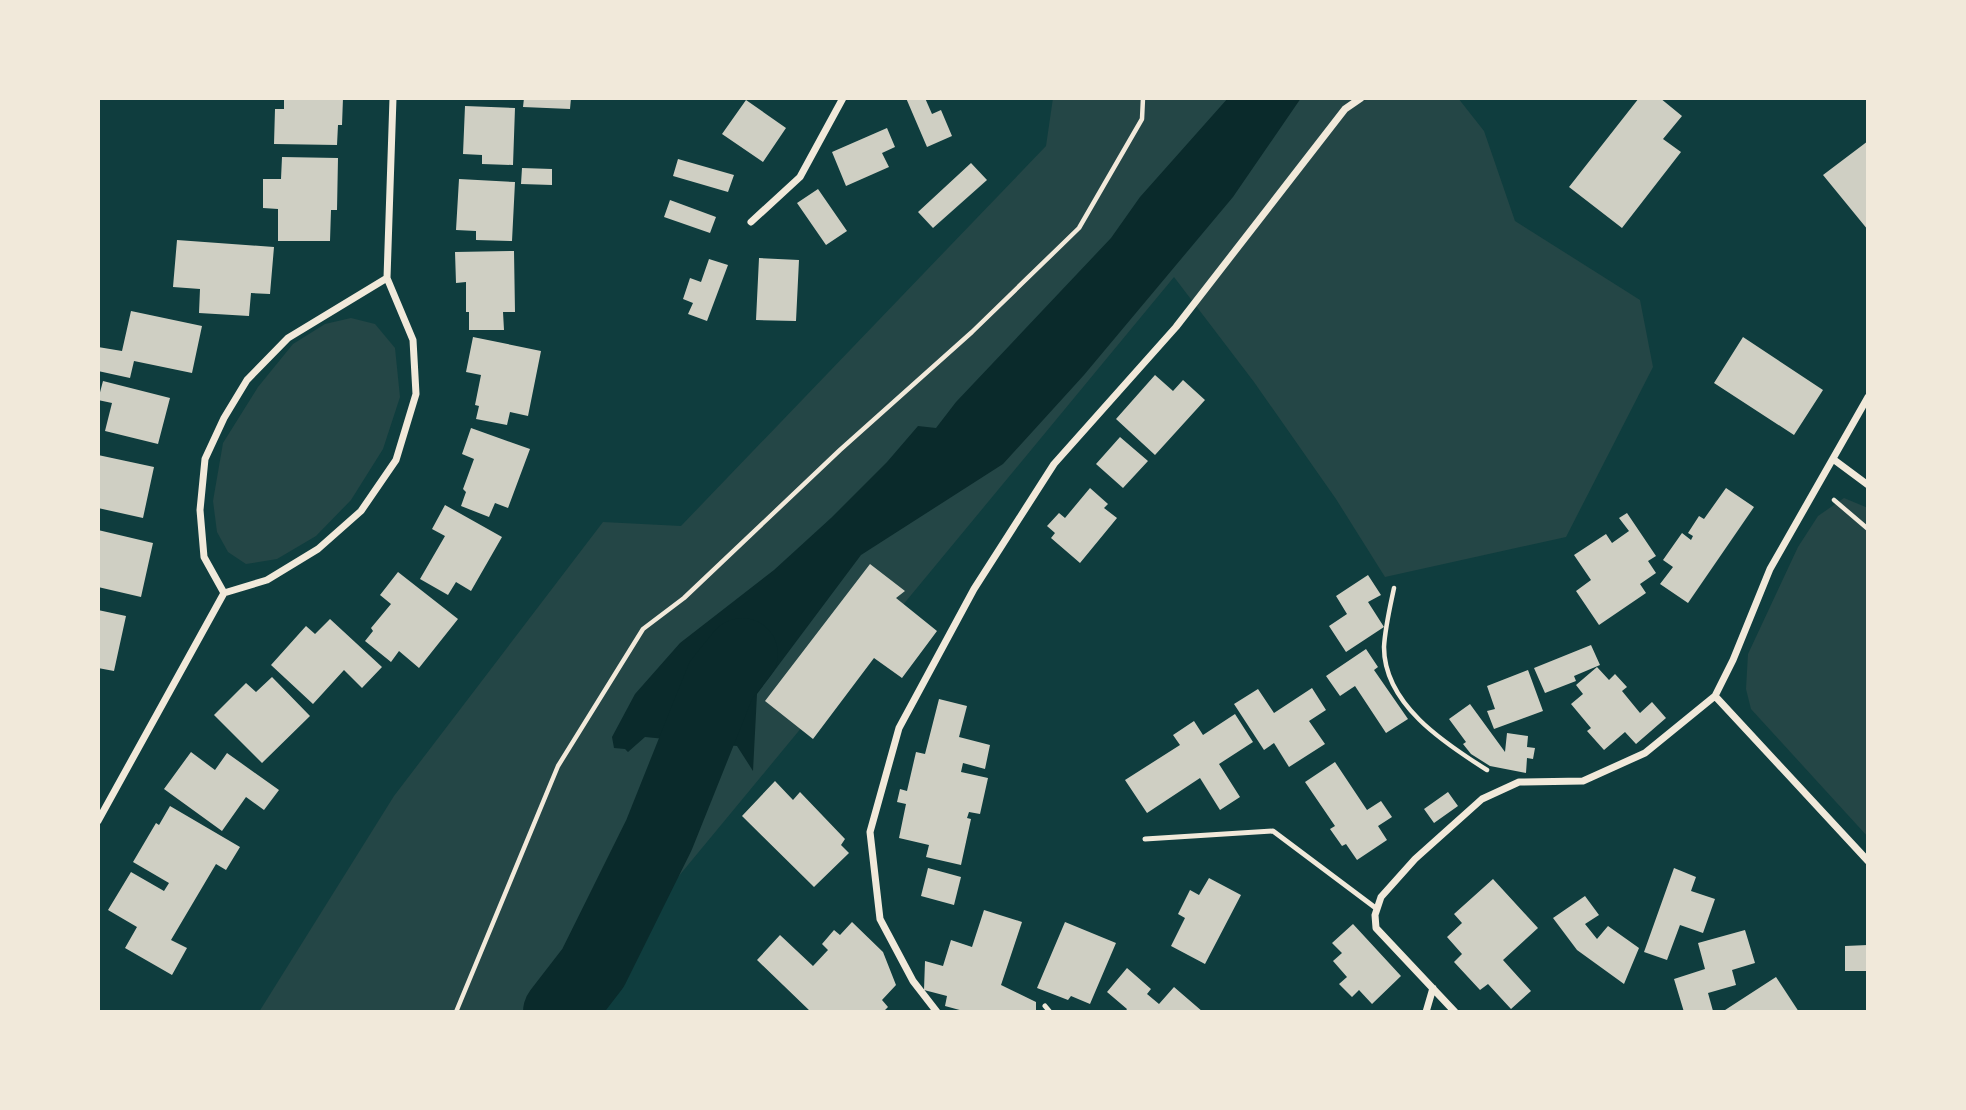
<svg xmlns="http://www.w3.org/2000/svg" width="1966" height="1110" viewBox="0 0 1966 1110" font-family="'Roboto Condensed',sans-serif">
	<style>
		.green { fill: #244646 }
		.water { fill: #0a2a2b }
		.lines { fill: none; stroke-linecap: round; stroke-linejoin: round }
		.river { stroke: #0a2a2b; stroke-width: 72 }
		.building { fill: #cfcfc3 }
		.path { stroke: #f1e9da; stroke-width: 4.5 }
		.service { stroke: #f1e9da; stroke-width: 5 }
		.minor { stroke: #f1e9da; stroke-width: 7 }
	</style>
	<rect width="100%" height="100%" fill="#0f3d3e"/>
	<path class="green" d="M1053 98H1458L1484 131 1515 221 1640 300 1653 367 1566 537 1385 577 1336 499 1254 382 1174 277 659 900 585 1012H259L394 796 603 522 681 526 1046 146Z
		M351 318 375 324 395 348 400 397 383 449 351 500 316 536 277 559 246 564 228 552 217 532 213 501 223 443 258 387 293 344 325 324Z
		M1844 498 1868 508V837L1751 709 1746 689 1748 654 1798 547 1818 516Z"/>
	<path class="water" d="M1228 98H1301L1233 197 1084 375 1003 464 861 555 757 694 753 771 737 746 645 737 628 752 625 749 614 748 612 737 635 694 680 643 774 570 831 518 887 462 918 426 936 428 956 402 1111 238 1140 197Z"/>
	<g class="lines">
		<path class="river" d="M559 1012 593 968 659 835 721 680 742 654"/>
	</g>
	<path class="building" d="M284 98H343L342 125H338L337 145 274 144 275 109H284Z
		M524 98H571L570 109 523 107Z
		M906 98H925L932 114 941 110 952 136 927 147Z
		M1639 98H1660L1682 116 1663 139 1681 152 1622 228 1569 187Z
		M746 100 786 128 763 162 722 134Z
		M465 106 515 108 513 165 482 164V155L463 154Z
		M887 128 895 147 882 153 889 167 846 186 832 152Z
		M1868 141V230L1823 175Z
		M282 157 338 158 337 210H331L330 241H278V209L263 208V179H281Z
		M678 159 734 175 728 192 673 176Z
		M971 163 987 180 933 228 918 212Z
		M522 168 552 169V185L521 184Z
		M459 179 515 182 512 241 476 240V231L456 230Z
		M818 189 847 231 826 245 797 203Z
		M670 200 716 217 710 233 664 217Z
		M177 240 274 247 270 294 251 293 249 316 199 313 200 289 173 287Z
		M514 251 515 312H503L504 330H469V312H466V282L456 283 455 252Z
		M759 258 799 260 796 321 756 320Z
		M709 259 728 265 707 321 688 314 693 303 683 299 690 278 701 282Z
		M131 311 202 326 192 373 134 361 130 378 98 371V347L122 351Z
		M473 337 541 351 528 416 510 412 507 425 476 419 479 406 475 405 481 375 466 372Z
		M1743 337 1823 390 1794 435 1714 383Z
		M1155 375 1173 391 1183 380 1205 400 1155 455 1116 419Z
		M103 381 170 398 158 444 105 431 112 403 98 400Z
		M471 428 530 449 508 508 495 503 489 517 461 506 466 492 463 489 474 459 462 454Z
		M1120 437 1148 461 1123 488 1096 464Z
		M98 455 154 467 143 518 98 508Z
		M1090 488 1108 504 1104 508 1117 518 1080 563 1051 538 1055 533 1047 526 1059 513 1065 518Z
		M1726 488 1754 507 1688 603 1660 584 1673 567 1663 560 1682 533 1691 540 1693 536 1688 533 1699 516 1704 519Z
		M445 505 502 537 471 591 456 582 448 595 420 579 445 536 432 529Z
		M1627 513 1656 556 1648 561 1656 573 1640 584 1646 593 1599 625 1576 591 1591 580 1574 555 1606 534 1612 543 1629 531 1619 518Z
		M98 530 153 543 141 597 98 587Z
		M870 564 905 591 896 598 937 631 902 678 874 658 813 739 765 701Z
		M398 572 458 619 419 668 399 651 391 662 365 641 373 631 371 628 391 604 380 595Z
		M1368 575 1381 595 1368 602 1384 627 1346 652 1329 626 1347 614 1336 596Z
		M98 610 126 616 114 671 98 668Z
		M330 619 382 667 362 688 344 670 313 704 271 665 306 626 315 634Z
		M1591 645 1600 665 1574 676 1576 681 1545 693 1534 668Z
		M1366 649 1378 667 1374 670 1408 719 1386 733 1355 686 1340 696 1326 676Z
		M1597 667 1609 680 1615 674 1627 687 1622 691 1640 713 1652 702 1666 718 1636 744 1625 732 1604 750 1587 731 1591 728 1571 704 1583 694 1576 685Z
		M1528 670 1543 711 1494 729 1487 711 1495 709 1487 686Z
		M272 677 310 716 262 763 214 715 246 683 256 692Z
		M1312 688 1326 710 1309 721 1325 744 1289 767 1274 743 1264 750 1234 704 1258 689 1274 713Z
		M939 699 967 706 959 737 990 745 985 769 963 763 961 772 988 778 980 814 969 812 967 818 971 819 961 865 926 857 929 845 899 838 906 804 897 802 900 789 907 791 916 752 925 754Z
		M1470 704 1505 752 1507 733 1528 736 1527 747 1535 748 1533 759 1527 758 1526 773 1490 766 1471 754 1463 744 1466 742 1449 719Z
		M1235 714 1253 742 1219 764 1240 797 1220 810 1200 778 1147 813 1125 780 1180 745 1173 735 1194 721 1203 735Z
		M191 752 215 770 227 753 279 790 264 810 246 797 222 831 164 789Z
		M1335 762 1367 810 1381 801 1392 817 1378 826 1387 840 1357 860 1346 844 1342 846 1330 829 1335 826 1305 782Z
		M775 781 793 800 800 792 845 839 841 845 849 853 814 887 742 816Z
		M1448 792 1458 806 1434 823 1424 809Z
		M170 806 240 847 226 870 216 864 171 940 187 948 172 975 125 948 137 927 108 910 131 872 164 891 169 883 133 862 156 823 159 825Z
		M928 868 961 877 954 905 921 896Z
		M1674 868 1696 877 1691 891 1715 899 1703 933 1680 925 1667 960 1644 952Z
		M1209 878 1241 895 1205 964 1171 946 1185 918 1178 914 1190 890 1199 895Z
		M1493 879 1538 928 1503 960 1531 991 1511 1009 1488 984 1480 990 1454 962 1462 954 1447 937 1462 923 1454 914Z
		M1585 896 1599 915 1585 924 1597 939 1608 926 1639 948 1624 984 1577 950 1553 918Z
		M984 910 1022 922 1001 985 1036 1002V1012H967L945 1006 947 996 924 990 925 961 943 966 951 940 972 947Z
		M852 922 883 952 896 985 882 1000 888 1007 883 1012H811L757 960 780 935 813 966 828 950 822 944 834 930 840 935Z
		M1065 922 1116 943 1090 1004 1071 996 1068 1000 1037 988Z
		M1353 924 1401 976 1372 1004 1359 990 1352 997 1339 984 1347 977 1333 961 1342 953 1332 943Z
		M1745 930 1755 963 1732 970 1736 985 1708 993 1713 1011 1684 1012 1674 979 1705 969 1698 943Z
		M1868 945V971H1845V946Z
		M1127 968 1151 989 1147 994 1159 1004 1174 987 1203 1012H1125L1127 1009 1107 992Z
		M1776 977 1799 1012H1722Z"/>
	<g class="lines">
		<path class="path" d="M1834 500 1868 529
			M1394 588C1390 607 1385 628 1384 647 1384 704 1444 743 1487 770
			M456 1012 558 766 643 629 684 598 840 450 972 332 1079 228 1142 119 1143 98"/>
		<path class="service" d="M1145 839 1273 831 1377 909
			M1045 1006 1050 1012"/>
		<path class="minor" d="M751 222 800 177 843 98
			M1833 459 1868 485
			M224 593 204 557 200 510 205 459 224 418 247 380 288 338 387 278 393 98
			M1715 696 1868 861
			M98 821 224 593 267 580 318 549 361 511 396 460 416 394 413 340 387 278
			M937 1012 913 981 880 919 870 832 899 728 974 589 1054 464 1176 327 1345 109 1361 98
			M1426 1012 1433 988
			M1455 1012 1376 928 1375 915 1381 897 1415 859 1482 799 1519 782 1583 781 1645 753 1715 696 1733 660 1770 569 1868 397"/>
	</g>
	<rect width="1966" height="1110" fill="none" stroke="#f1e9da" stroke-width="200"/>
</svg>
